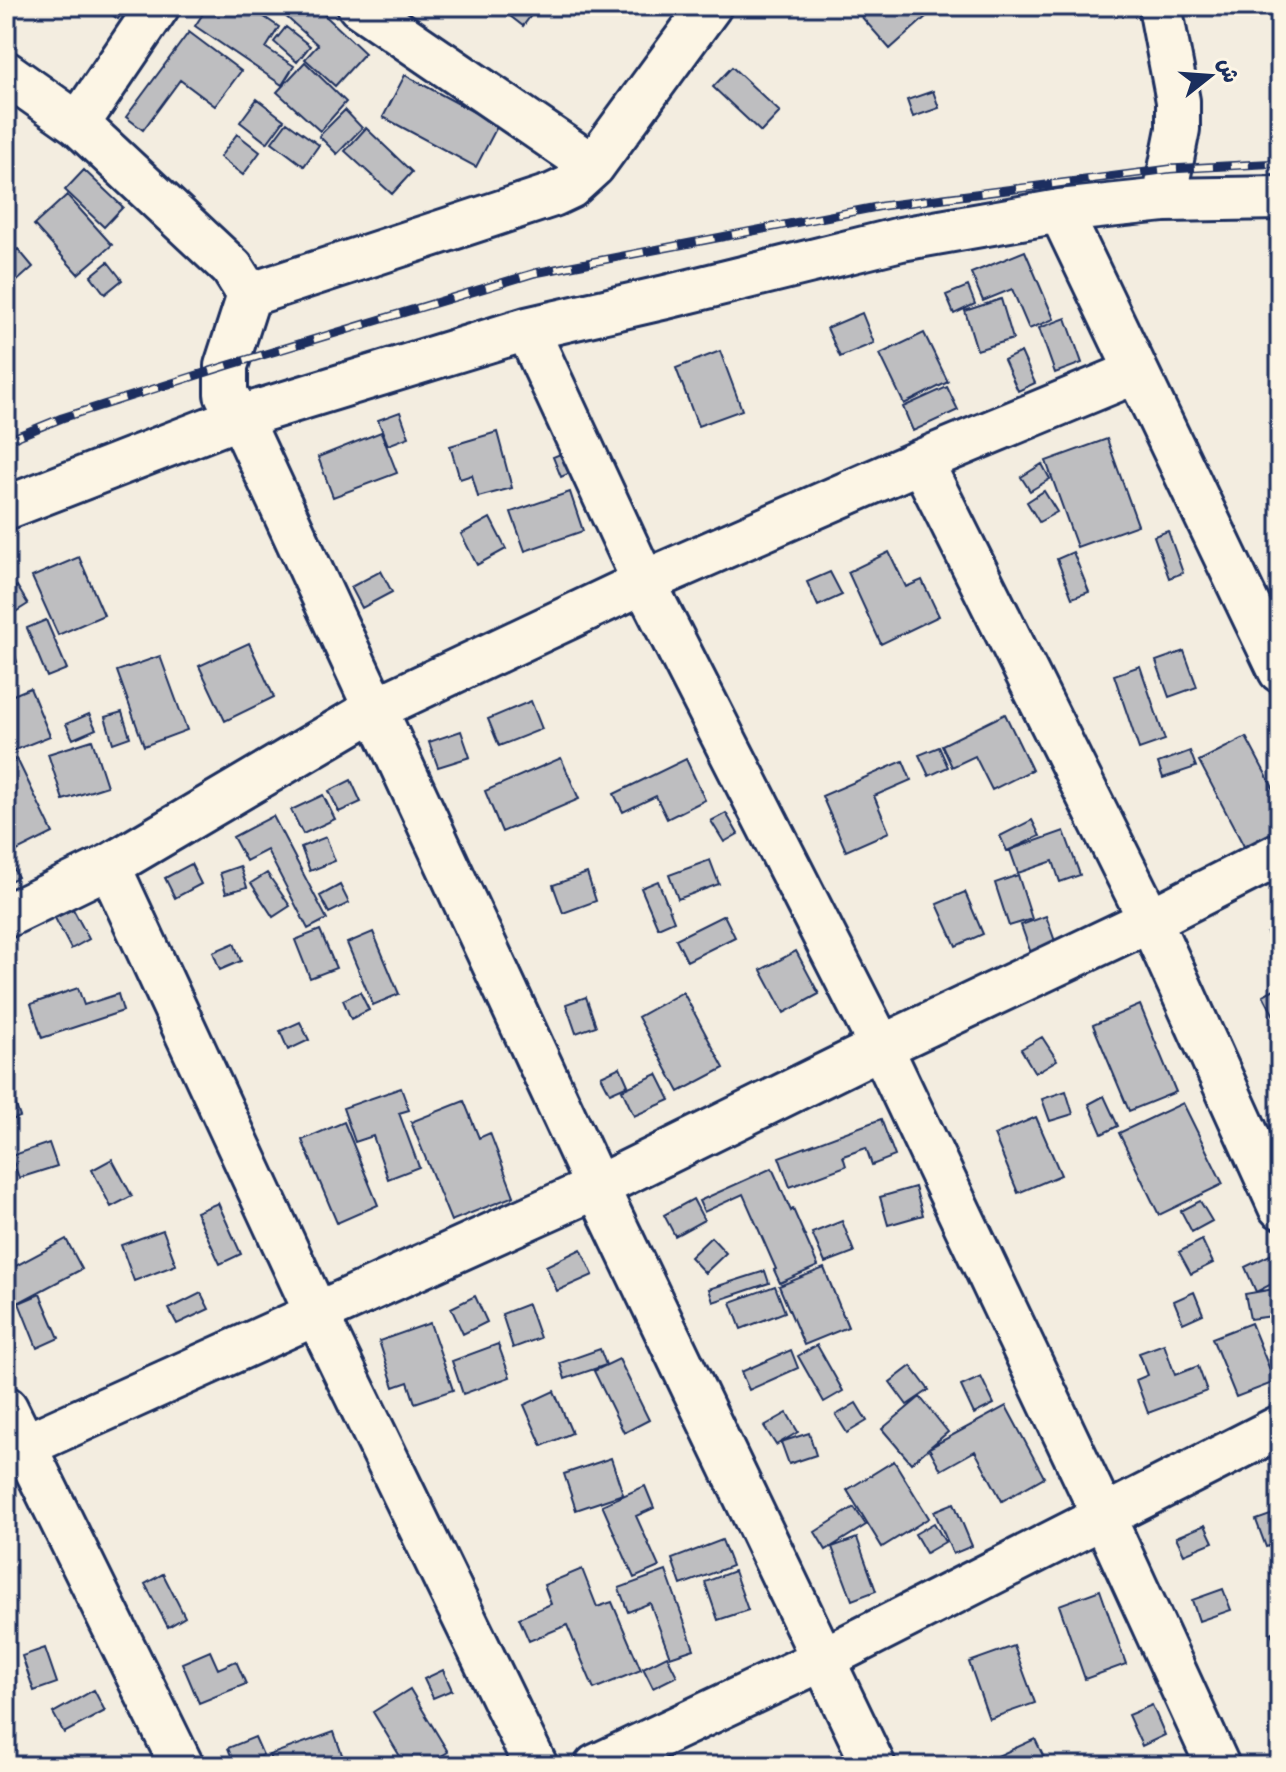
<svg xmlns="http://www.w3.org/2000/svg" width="1286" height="1772" viewBox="0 0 1286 1772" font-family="'Shantell Sans','Playpen Sans Arabic',sans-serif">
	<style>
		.building { fill: #bebec0; stroke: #1b2f5e; stroke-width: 2 }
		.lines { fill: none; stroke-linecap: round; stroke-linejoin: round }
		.minor-casing { stroke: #1b2f5e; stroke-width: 48 }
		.minor { stroke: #fcf5e5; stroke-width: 42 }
		.rail-casing { stroke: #1b2f5e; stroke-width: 9 }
		.rail { stroke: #fcf5e5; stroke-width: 6; stroke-dasharray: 18; stroke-linecap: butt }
	</style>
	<rect width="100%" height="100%" fill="#f3ede0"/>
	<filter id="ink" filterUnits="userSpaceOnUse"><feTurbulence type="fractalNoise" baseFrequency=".0125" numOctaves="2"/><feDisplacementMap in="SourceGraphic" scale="16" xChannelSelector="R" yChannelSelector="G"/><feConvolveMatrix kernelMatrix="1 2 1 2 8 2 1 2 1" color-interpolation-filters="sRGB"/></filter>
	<g filter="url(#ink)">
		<path class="building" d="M100 6H127L118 19Z
			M208 6H248L279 27 266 48 294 66 282 85 195 26Z
			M274 6H315L365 53 335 86 305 59 318 45Z
			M497 6H538L523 26Z
			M852 6H938L890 49Z
			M286 27 310 46 297 62 274 42Z
			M189 32 241 71 215 106 180 80 143 130 126 117Z
			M305 62 346 102 320 131 277 92Z
			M732 67 780 112 761 132 713 87Z
			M405 75 498 125 476 167 383 117Z
			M933 91 939 108 913 117 907 100Z
			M257 99 284 120 267 143 240 122Z
			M345 110 362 128 337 154 319 136Z
			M287 122 319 145 304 166 272 142Z
			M366 128 412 172 392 194 345 151Z
			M237 134 260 152 243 175 220 157Z
			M84 170 123 207 104 227 65 190Z
			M67 195 112 245 78 274 34 225Z
			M18 249 33 267 6 291V259Z
			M1025 251 1054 319 1029 329 1012 289 983 301 971 273Z
			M108 262 122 280 105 294 91 276Z
			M968 286 975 304 954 314 946 295Z
			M1001 299 1013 339 977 350 965 311Z
			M862 313 874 343 840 357 827 328Z
			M1066 318 1082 363 1055 373 1039 328Z
			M924 333 948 382 904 404 880 354Z
			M720 351 742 410 698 426 676 368Z
			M1021 352 1035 383 1018 391 1004 360Z
			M947 387 958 410 913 431 903 407Z
			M400 412 409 437 388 445 378 420Z
			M381 432 397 473 333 497 318 457Z
			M497 432 512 488 478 497 472 475 460 479 450 446Z
			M1107 439 1138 525 1077 547 1046 461Z
			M570 450 577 470 561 477 553 457Z
			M1042 464 1050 479 1030 491 1021 477Z
			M1044 491 1057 512 1039 522 1027 502Z
			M570 492 583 531 525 551 511 512Z
			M490 518 506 549 477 565 461 534Z
			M1168 531 1183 573 1169 578 1154 536Z
			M889 552 906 587 922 580 939 616 881 644 848 572Z
			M1073 552 1089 592 1072 598 1057 559Z
			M79 557 104 615 58 635 32 577Z
			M381 571 392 592 362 608 351 587Z
			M830 572 842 595 818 606 807 582Z
			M17 586 28 604 9 616 6 610V593Z
			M46 620 67 669 47 677 27 628Z
			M9 635 17 662 6 666V636Z
			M249 643 274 697 225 721 199 666Z
			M1184 651 1197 687 1169 697 1156 661Z
			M160 656 187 730 144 746 117 671Z
			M1140 666 1165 740 1139 749 1114 675Z
			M30 688 50 736 10 752 6 742V698Z
			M531 701 542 729 499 746 488 719Z
			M122 712 130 737 113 743 105 717Z
			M89 714 96 729 73 739 66 724Z
			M1005 714 1032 770 992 790 975 756 952 767 942 745Z
			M461 731 470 757 438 767 429 742Z
			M1246 737 1280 801V835L1247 852 1199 761Z
			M92 740 107 786 63 800 48 754Z
			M939 747 948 767 929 776 919 755Z
			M1190 751 1196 767 1163 778 1158 763Z
			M561 758 579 799 502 832 485 791Z
			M17 759 53 833 15 852 6 834V764Z
			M686 759 705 800 667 819 656 796 623 812 614 794Z
			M903 761 911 780 874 796 889 832 846 851 822 796Z
			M351 780 361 802 339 812 329 791Z
			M323 795 335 819 303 834 291 810Z
			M726 813 738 834 724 842 711 821Z
			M273 816 327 919 308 929 267 850 246 861 233 837Z
			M1032 820 1040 836 1007 851 1000 836Z
			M1064 831 1080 875 1060 882 1053 861 1018 873 1010 850Z
			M326 837 335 861 310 871 301 847Z
			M6 856 18 877 6 883Z
			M710 860 719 884 678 899 669 875Z
			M191 864 201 884 175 898 165 878Z
			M240 866 247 887 226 893 220 873Z
			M267 873 290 906 273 917 251 883Z
			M587 873 596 901 563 913 553 885Z
			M1018 875 1032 919 1009 926 995 883Z
			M658 881 674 921 658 928 641 888Z
			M340 885 349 903 329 913 320 896Z
			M965 892 983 934 956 946 937 904Z
			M73 909 89 939 71 949 55 918Z
			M724 915 735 937 687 961 676 939Z
			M1046 916 1057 947 1032 956 1021 925Z
			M1280 926V958L1267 933Z
			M320 930 336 968 310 978 295 940Z
			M373 932 399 994 373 1005 347 943Z
			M234 943 241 961 220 970 213 952Z
			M796 951 819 994 784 1013 761 970Z
			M1280 986V1013L1274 1016 1263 995Z
			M78 988 84 1005 118 994 123 1011 42 1038 31 1004Z
			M360 992 369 1010 351 1019 343 1000Z
			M683 992 724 1068 679 1092 638 1017Z
			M586 997 596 1026 576 1033 566 1004Z
			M1140 1005 1176 1092 1129 1111 1093 1025Z
			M300 1022 309 1040 288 1050 280 1031Z
			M1042 1037 1057 1060 1035 1073 1021 1049Z
			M620 1067 628 1085 610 1093 601 1076Z
			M657 1074 670 1100 634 1116 622 1090Z
			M6 1078 20 1117 6 1122Z
			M401 1088 409 1110 399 1113 419 1167 388 1179 373 1136 355 1142 343 1108Z
			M1066 1091 1073 1114 1050 1121 1042 1099Z
			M1104 1096 1118 1126 1102 1134 1089 1104Z
			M464 1101 479 1138 490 1133 514 1196 451 1221 411 1122Z
			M1183 1103 1223 1184 1159 1215 1119 1133Z
			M1036 1117 1061 1175 1018 1193 994 1135Z
			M881 1119 895 1156 872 1165 866 1148 843 1156 846 1166 790 1187 779 1157Z
			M344 1122 378 1205 337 1223 302 1140Z
			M49 1143 57 1166 19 1178 11 1156Z
			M112 1159 132 1196 111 1207 92 1170Z
			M772 1168 791 1211 793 1209 818 1266 780 1283 774 1270 776 1269 743 1194 704 1212 699 1201Z
			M915 1187 923 1215 888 1225 880 1197Z
			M693 1199 704 1220 675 1236 664 1215Z
			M1200 1201 1212 1221 1192 1232 1181 1211Z
			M218 1203 241 1254 220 1264 196 1212Z
			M842 1221 854 1252 825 1263 812 1233Z
			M163 1230 176 1265 134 1281 121 1245Z
			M711 1237 726 1253 705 1273 690 1257Z
			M66 1239 82 1269 18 1303 6 1281V1271Z
			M1202 1240 1213 1263 1191 1274 1179 1252Z
			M581 1249 593 1275 557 1291 546 1266Z
			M1274 1253 1280 1266V1280L1256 1292 1245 1267Z
			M824 1268 848 1327 804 1345 779 1286Z
			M765 1271 769 1283 713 1302 709 1289Z
			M775 1286 785 1312 741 1329 731 1302Z
			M1280 1288V1315L1250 1319 1245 1294Z
			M1194 1292 1203 1314 1183 1323 1174 1301Z
			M201 1293 209 1309 177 1324 169 1309Z
			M40 1294 59 1338 37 1348 19 1303Z
			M475 1296 487 1322 463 1334 451 1308Z
			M528 1304 540 1338 513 1348 502 1314Z
			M430 1323 453 1390 415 1403 408 1382 394 1387 379 1341Z
			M1251 1323 1275 1382 1236 1397 1212 1338Z
			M498 1344 510 1377 463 1394 452 1361Z
			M1164 1344 1175 1375 1198 1366 1207 1391 1148 1413 1136 1380 1148 1375 1139 1353Z
			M817 1345 843 1391 824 1402 798 1356Z
			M600 1349 606 1365 565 1379 560 1363Z
			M791 1350 798 1368 749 1390 741 1372Z
			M619 1359 649 1420 624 1433 594 1371Z
			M911 1366 929 1390 907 1405 890 1382Z
			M981 1377 994 1404 974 1414 961 1386Z
			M554 1391 572 1433 542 1446 524 1405Z
			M920 1397 948 1432 911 1463 882 1429Z
			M856 1403 867 1421 847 1433 836 1415Z
			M1006 1406 1044 1477 1002 1501 975 1451 941 1470 929 1448Z
			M787 1413 798 1432 776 1445 764 1426Z
			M809 1433 816 1455 789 1464 781 1442Z
			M611 1458 623 1494 576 1510 564 1474Z
			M894 1461 929 1518 882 1547 847 1490Z
			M645 1486 654 1508 636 1516 659 1567 634 1578 602 1505Z
			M954 1503 972 1546 953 1554 934 1511Z
			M854 1507 866 1525 826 1550 815 1532Z
			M1276 1513 1280 1524V1543L1266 1547 1256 1520Z
			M934 1523 945 1542 926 1553 915 1534Z
			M1205 1525 1213 1542 1184 1554 1176 1537Z
			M857 1538 876 1591 852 1600 832 1547Z
			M722 1540 732 1566 681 1585 672 1559Z
			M582 1569 597 1607 612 1602 641 1670 594 1689 567 1625 529 1641 519 1618 551 1604 544 1585Z
			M1280 1570V1598L1271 1573Z
			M666 1571 694 1649 670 1657 650 1603 628 1612 619 1588Z
			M734 1571 748 1610 718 1620 705 1582Z
			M163 1574 185 1617 168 1627 145 1584Z
			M1223 1589 1231 1610 1199 1621 1192 1600Z
			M1100 1590 1126 1664 1085 1679 1059 1605Z
			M1280 1629V1655L1271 1633Z
			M1014 1646 1035 1703 989 1719 969 1662Z
			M45 1648 57 1683 34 1691 22 1656Z
			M210 1651 218 1669 236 1661 246 1684 199 1703 182 1663Z
			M667 1656 677 1676 653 1688 643 1668Z
			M443 1670 452 1690 433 1698 424 1679Z
			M410 1689 448 1752 425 1766H406L373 1712Z
			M94 1690 105 1711 64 1733 53 1713Z
			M1152 1705 1165 1735 1142 1746 1128 1715Z
			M334 1732 346 1766H273L269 1755Z
			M255 1737 263 1755 235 1766 228 1748Z
			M1035 1739 1048 1766H976Z"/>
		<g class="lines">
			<g class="minor-casing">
				<path id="minor" d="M359 6 593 166
					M1160 6 1178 101V129L1164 200
					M6 73 78 124 232 268 249 295 226 366V394L240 417 597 1187 874 1766
					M78 124 158 6
					M1060 211 1280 671
					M249 295 553 195 570 187 593 166 710 6
					M527 329 644 582 881 1047 1103 1515 1218 1766
					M921 461 1150 920 1280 1207
					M6 508 240 417 527 329 666 297 901 239 1060 211 1164 200 1280 198
					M109 866 317 1315 536 1766
					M6 916 109 866 375 709 644 582 921 461 1136 372
					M6 1408 182 1766
					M6 1454 597 1187 881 1047 1150 920 1280 854
					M596 1766 823 1659 1280 1427"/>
			</g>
			<use href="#minor" class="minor"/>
			<g class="rail-casing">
				<path id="rail" d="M6 441 62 418 226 366 535 273 882 206 1170 169 1280 163"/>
			</g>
			<use href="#rail" class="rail"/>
		</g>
	</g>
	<rect width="1286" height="1772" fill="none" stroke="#fcf5e5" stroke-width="32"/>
	<rect x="16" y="16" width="1254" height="1740" fill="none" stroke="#1b2f5e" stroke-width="3" filter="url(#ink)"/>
	<g transform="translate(1210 76) rotate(73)" stroke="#fcf5e5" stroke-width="6" paint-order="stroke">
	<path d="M0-6L14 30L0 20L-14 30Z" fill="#1b2f5e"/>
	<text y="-12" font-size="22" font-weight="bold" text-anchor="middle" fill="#1b2f5e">ش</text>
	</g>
</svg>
